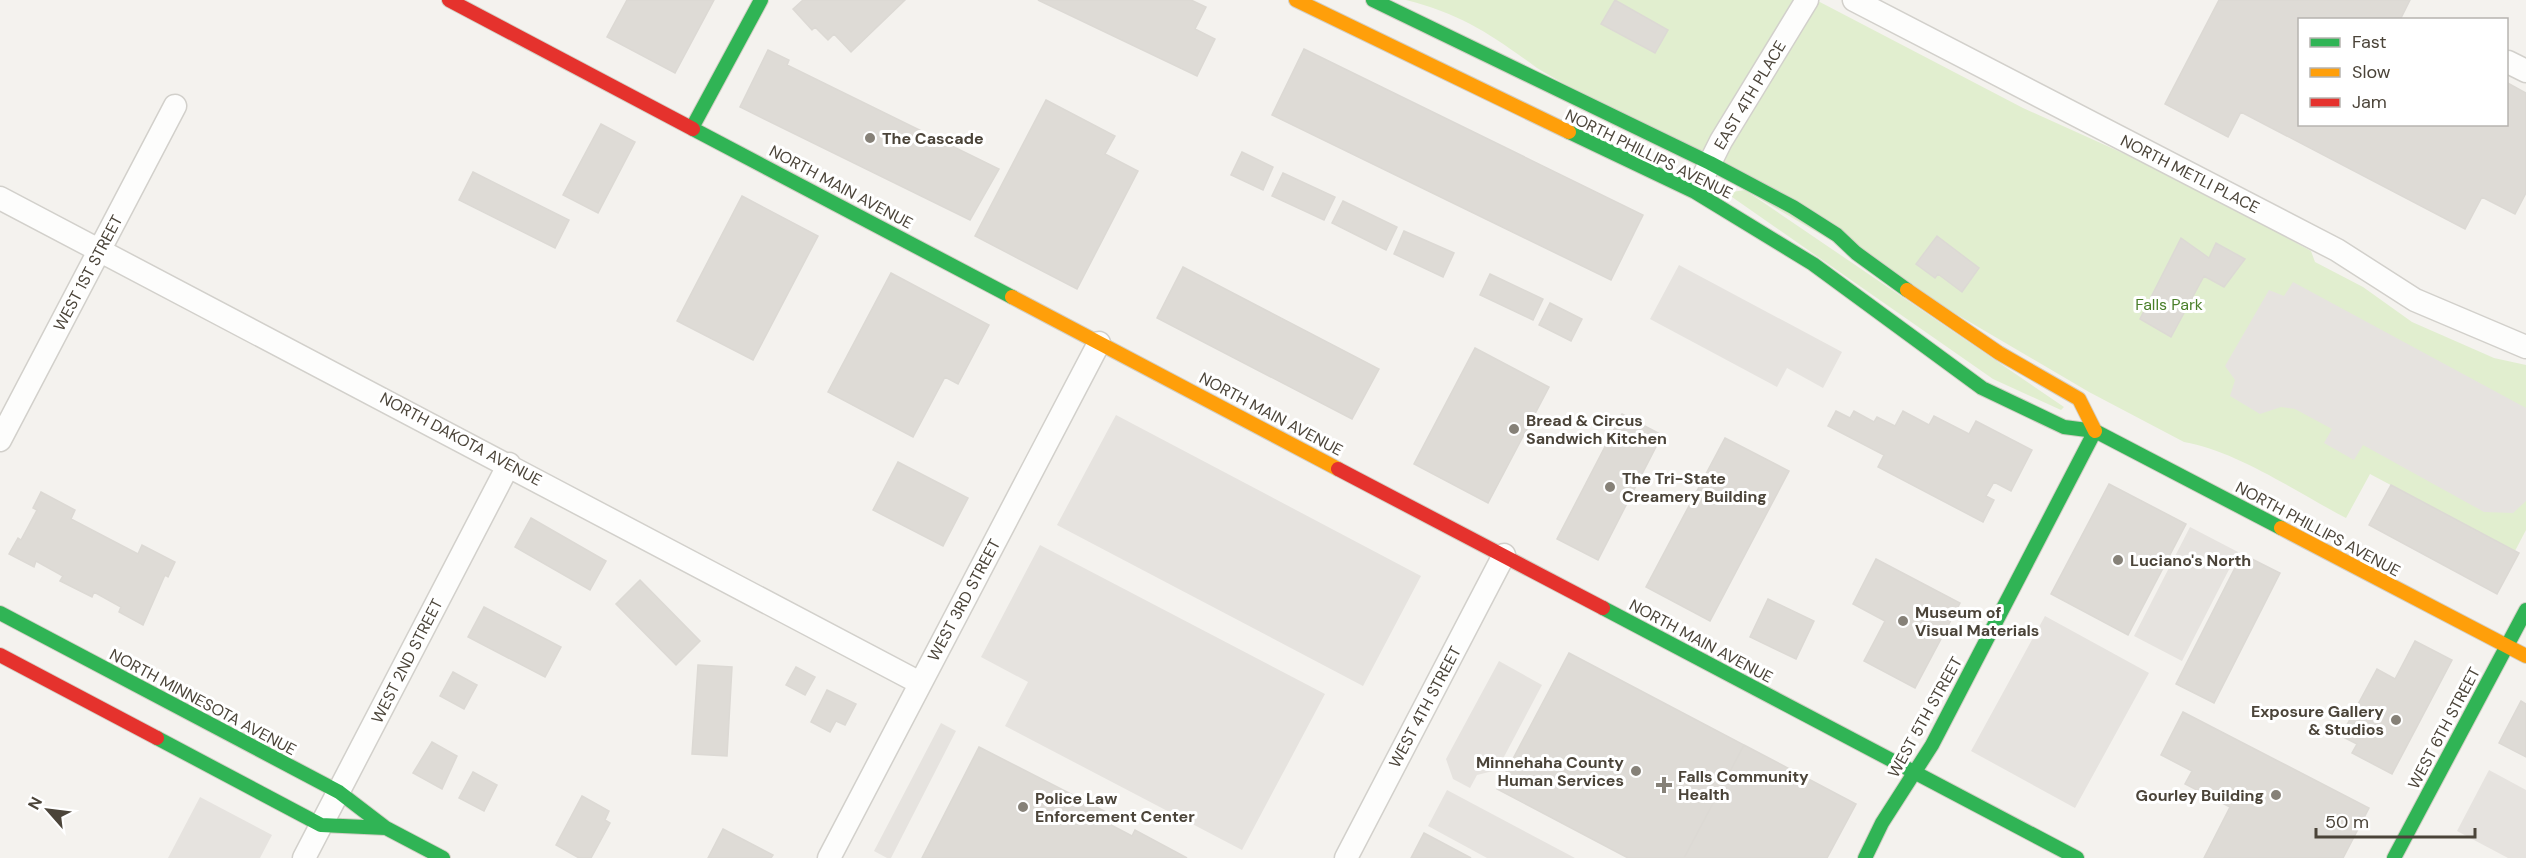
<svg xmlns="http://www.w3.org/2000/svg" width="2526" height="858" viewBox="0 0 2526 858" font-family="'DM Sans',sans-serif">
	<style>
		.green { fill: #e1eecf }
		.parking { fill: #e6e3df }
		.building { fill: #dedbd6; stroke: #dcd9d4; stroke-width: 1.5 }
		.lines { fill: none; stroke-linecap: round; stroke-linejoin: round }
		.street-casing { stroke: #d2d0cb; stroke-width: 25 }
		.fast-casing { stroke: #d3cfc5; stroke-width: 16 }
		.slow-casing { stroke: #d3cfc5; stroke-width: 16 }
		.jam-casing { stroke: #d3cfc5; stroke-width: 16 }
		.street { stroke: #fdfdfc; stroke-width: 22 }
		.fast { stroke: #30b455; stroke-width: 14 }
		.slow { stroke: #ff9f0a; stroke-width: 14 }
		.jam { stroke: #e5322d; stroke-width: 14 }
		.poi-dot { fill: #868178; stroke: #fff; stroke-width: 2 }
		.labels { text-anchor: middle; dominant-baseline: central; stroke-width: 6; stroke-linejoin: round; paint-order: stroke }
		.street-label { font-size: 16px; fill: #4b4439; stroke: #fff }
		.poi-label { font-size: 16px; font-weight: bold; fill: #4b4439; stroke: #fff; text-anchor: start }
		.park-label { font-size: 16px; fill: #4a7f2a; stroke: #fff }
	</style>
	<rect width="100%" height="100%" fill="#f4f2ee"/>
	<path class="green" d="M1406 0H1816L2023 108 2147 164 2228 205 2311 251 2315 262 2363 287 2412 322 2494 358 2526 365V530L2515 551 2370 474 2346 518C2298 493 2237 451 2184 442L2089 392 1537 68C1489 33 1463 15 1406 0Z
		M1745 190 2064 407 2061 410 1993 379 1732 197V192Z"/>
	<path class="parking" d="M1679 265 1842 352 1823 388 1787 368 1777 387 1650 319Z
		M2293 282 2526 408V501L2513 513 2484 512 2363 445 2354 460 2324 443 2332 429 2295 409 2281 407 2260 414 2230 396 2235 380 2225 366 2269 290 2284 296Z
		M1116 415 1421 576 1363 686 1057 525Z
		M2190 527 2238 552 2182 661 2134 636Z
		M1040 545 1325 694 1242 850 1005 726 1028 682 981 657Z
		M2045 616 2149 673 2075 808 1971 751Z
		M1499 661 1542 685 1497 770 1477 775 1470 788 1453 779 1446 759Z
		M941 723 956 731 891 858H887L874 851Z
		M2489 770 2526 790V858H2508L2457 831Z
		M1447 790 1575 858H1487L1428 826Z
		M200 797 272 835 260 858H168Z"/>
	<path class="building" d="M627 0H714L675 73 607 37Z
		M803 0H905L851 52 834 34 828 40 815 27 812 30 793 9Z
		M1038 0H1191L1206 7 1195 29 1215 39 1197 76Z
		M1615 0 1668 30 1655 53 1601 24Z
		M2219 0H2410L2400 20H2300V124H2506V82L2526 93V193L2515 214 2482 197 2465 229 2241 112 2228 137 2165 104Z
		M1304 49 1643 215 1611 280 1272 115Z
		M768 50 789 60 787 65 999 169 970 220 740 107Z
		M1046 100 1115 136 1105 154 1138 171 1077 289 975 236Z
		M601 124 635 142 598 213 563 195Z
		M1242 152 1273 167 1263 190 1231 175Z
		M473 172 569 220 555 248 459 200Z
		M1283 173 1335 197 1324 220 1272 196Z
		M742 196 818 236 753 360 677 321Z
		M1343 201 1397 227 1386 250 1332 223Z
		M1404 231 1454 253 1443 277 1394 254Z
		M1937 236 1979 268 1962 292 1938 274 1935 278 1916 264Z
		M2181 238 2209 258 2216 243 2245 259 2224 287 2204 276 2171 337 2140 319Z
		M1183 267 1379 369 1352 419 1157 318Z
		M891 273 989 325 958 384 945 377 913 437 828 392Z
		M1490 274 1543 299 1533 320 1480 295Z
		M1550 303 1582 319 1571 341 1539 325Z
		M1475 348 1549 387 1488 503 1414 464Z
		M1836 411 1850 418 1854 411 1874 422 1877 417 1895 426 1903 411 1929 425 1934 416 1969 434 1976 421 2032 450 2011 491 1994 482 1986 496 1994 500 1983 522 1878 467 1884 455 1828 426Z
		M1622 414 1662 435 1598 560 1557 539Z
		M1725 438 1789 471 1710 621 1646 587Z
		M898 462 968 498 943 546 873 510Z
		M2109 484 2186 524 2128 635 2051 594Z
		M2391 485 2519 553 2497 594 2369 525Z
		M41 492 75 510 71 519 138 554 142 545 175 562 168 577 165 575 143 625 119 612 121 607 94 592 92 597 60 581 63 576 36 561 34 567 9 554 18 538 21 540 37 510 33 508Z
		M531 518 606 561 590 590 515 547Z
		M2242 554 2280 573 2214 703 2176 684Z
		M1876 559 1960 603 1915 688 1864 661 1885 621 1853 604Z
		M640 580 700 641 676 665 616 604Z
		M1768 599 1814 621 1796 659 1750 637Z
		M484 607 561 647 545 677 468 637Z
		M2415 641 2452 660 2392 774 2352 753 2357 744 2341 736 2377 669 2395 679Z
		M1569 653 1744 745 1684 858H1628L1497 789Z
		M698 665 732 667 727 756 692 754Z
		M796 667 815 677 805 695 786 685Z
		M453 672 477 685 464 709 440 696Z
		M827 690 856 704 845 725 836 721 830 732 811 722Z
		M2521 701 2526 704V757L2499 743Z
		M2183 712 2369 808 2343 858H2204L2230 807 2185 784 2192 771 2161 755Z
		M432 742 457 756 442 789 413 773Z
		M1744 745 1856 804 1827 858H1684Z
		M979 747 1116 817 1111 825 1132 836 1135 830 1187 858H922Z
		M473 772 497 785 484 811 459 798Z
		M582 796 609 811 605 820 610 823 591 858H579L556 845Z
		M723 829 773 855 771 858H708Z
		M1424 833 1471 858H1411Z"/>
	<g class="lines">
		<g class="street-casing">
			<path id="street" d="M1854 0 2337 250 2415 300 2526 347
				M2508 62 2526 71
				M1703 177 1721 141 1807 0
				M0 198 920 683
				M0 440 175 106
				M304 858 509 464
				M829 858 1099 343
				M1346 858 1504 555"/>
		</g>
		<g class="fast-casing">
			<path id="fast" d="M1373 0 1710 163 1793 207 1837 235 1856 253 1907 290
				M693 126 761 0
				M693 129 1012 297
				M1569 132 1695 192 1813 264 1982 388 2064 427 2095 431 2281 528
				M1603 608 2077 858
				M0 613 339 792 386 828 443 858
				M157 738 321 825 386 828
				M1865 858 1882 823 1932 745 2095 431
				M2394 858 2526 610"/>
		</g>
		<g class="slow-casing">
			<path id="slow" d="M1296 0 1569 132
				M1907 290 1999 353 2079 399 2095 431
				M1012 297 1338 469
				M2281 528 2526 656"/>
		</g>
		<g class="jam-casing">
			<path id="jam" d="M449 0 693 129
				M1338 469 1603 608
				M0 655 157 738"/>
		</g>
		<use href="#street" class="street"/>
		<use href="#fast" class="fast"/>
		<use href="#slow" class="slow"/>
		<use href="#jam" class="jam"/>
	</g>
	<g class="poi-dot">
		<circle cx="870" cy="138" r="6"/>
		<circle cx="1514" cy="429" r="6"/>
		<circle cx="1610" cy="487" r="6"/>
		<circle cx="2118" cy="560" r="6"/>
		<circle cx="1903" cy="621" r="6"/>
		<circle cx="2396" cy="720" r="6"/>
		<circle cx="1636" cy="771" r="6"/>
		<path d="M1661 776h6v6h6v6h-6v6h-6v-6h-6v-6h6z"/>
		<circle cx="2276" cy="795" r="6"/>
		<circle cx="1023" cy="807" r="6"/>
	</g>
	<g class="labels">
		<g class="street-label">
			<text transform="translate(1750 95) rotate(-59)">EAST 4TH PLACE</text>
			<text transform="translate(1649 154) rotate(26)">NORTH PHILLIPS AVENUE</text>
			<text transform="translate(2190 174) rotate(27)">NORTH METLI PLACE</text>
			<text transform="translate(841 187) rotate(28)">NORTH MAIN AVENUE</text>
			<text transform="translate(88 273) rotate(-62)">WEST 1ST STREET</text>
			<text transform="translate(1271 414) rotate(28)">NORTH MAIN AVENUE</text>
			<text transform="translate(461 439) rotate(28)">NORTH DAKOTA AVENUE</text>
			<text transform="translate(2318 529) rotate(28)">NORTH PHILLIPS AVENUE</text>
			<text transform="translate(964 600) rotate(-62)">WEST 3RD STREET</text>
			<text transform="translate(1701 641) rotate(28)">NORTH MAIN AVENUE</text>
			<text transform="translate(407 661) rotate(-63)">WEST 2ND STREET</text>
			<text transform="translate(203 702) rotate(28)">NORTH MINNESOTA AVENUE</text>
			<text transform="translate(1425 707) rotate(-62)">WEST 4TH STREET</text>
			<text transform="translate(1925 717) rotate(-61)">WEST 5TH STREET</text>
			<text transform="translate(2444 728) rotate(-62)">WEST 6TH STREET</text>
		</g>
		<g class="poi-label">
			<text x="882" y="138">The Cascade</text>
			<text x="1526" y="420">Bread &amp; Circus<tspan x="1526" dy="18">Sandwich Kitchen</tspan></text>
			<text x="1622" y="478">The Tri-State<tspan x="1622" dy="18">Creamery Building</tspan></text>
			<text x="2130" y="560">Luciano's North</text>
			<text x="1915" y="612">Museum of<tspan x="1915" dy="18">Visual Materials</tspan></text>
			<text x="2384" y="711" text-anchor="end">Exposure Gallery<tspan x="2384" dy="18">&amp; Studios</tspan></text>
			<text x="1624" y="762" text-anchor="end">Minnehaha County<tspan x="1624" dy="18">Human Services</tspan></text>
			<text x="1678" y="776">Falls Community<tspan x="1678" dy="18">Health</tspan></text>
			<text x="2264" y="795" text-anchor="end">Gourley Building</text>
			<text x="1035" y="798">Police Law<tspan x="1035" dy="18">Enforcement Center</tspan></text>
		</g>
		<g class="park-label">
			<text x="2169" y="304">Falls Park</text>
		</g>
	</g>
	<rect x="2298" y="18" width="210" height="108" fill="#ffffff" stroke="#b7b4b0" stroke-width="1.5"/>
	<rect x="2310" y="38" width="30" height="9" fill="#30b455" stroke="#b7b4b0" stroke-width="1.5"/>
	<text x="2352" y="48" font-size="18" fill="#4b4439">Fast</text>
	<rect x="2310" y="68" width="30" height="9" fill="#ff9f0a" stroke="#b7b4b0" stroke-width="1.5"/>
	<text x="2352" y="78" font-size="18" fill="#4b4439">Slow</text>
	<rect x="2310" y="98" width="30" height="9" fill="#e5322d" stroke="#b7b4b0" stroke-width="1.5"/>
	<text x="2352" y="108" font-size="18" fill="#4b4439">Jam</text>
	<g transform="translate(48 810) rotate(298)" stroke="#ffffff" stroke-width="4.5" paint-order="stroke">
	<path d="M0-4.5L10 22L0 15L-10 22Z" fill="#4b4439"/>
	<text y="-9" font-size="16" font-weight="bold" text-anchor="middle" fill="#4b4439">N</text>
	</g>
	<path d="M2316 828v9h159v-9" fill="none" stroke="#4b4439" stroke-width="3"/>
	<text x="2325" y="828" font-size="18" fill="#4b4439" stroke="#ffffff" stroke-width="4.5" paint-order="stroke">50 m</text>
</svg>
